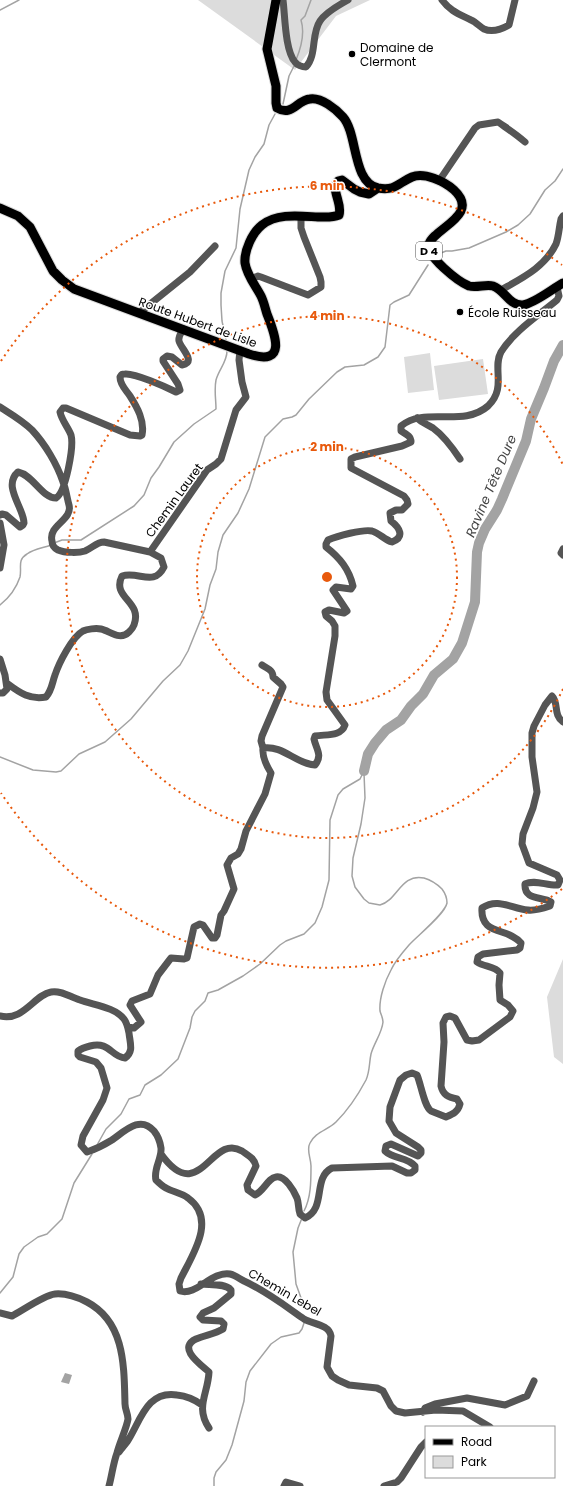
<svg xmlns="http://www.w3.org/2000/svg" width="563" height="1486" viewBox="0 0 563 1486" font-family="Poppins,sans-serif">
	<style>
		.green { fill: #dcdcdc }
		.water { fill: #a3a3a3 }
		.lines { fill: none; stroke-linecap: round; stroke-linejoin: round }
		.stream { stroke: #a3a3a3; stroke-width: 1.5 }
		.river { stroke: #a3a3a3; stroke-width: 10 }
		.major-casing { stroke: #dbdbdb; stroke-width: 11 }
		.minor { stroke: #555; stroke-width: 7 }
		.major { stroke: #000; stroke-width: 9 }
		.ring { fill: none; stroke: #e8590c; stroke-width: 2; stroke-dasharray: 2 4 }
		.poi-dot { fill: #000; stroke: #fff; stroke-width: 1.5 }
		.labels { text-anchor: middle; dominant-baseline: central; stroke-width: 3; stroke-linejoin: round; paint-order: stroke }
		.shield { fill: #fff; stroke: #4c4c4c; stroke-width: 1 }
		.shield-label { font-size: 11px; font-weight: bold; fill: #000 }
		.poi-label { font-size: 12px; fill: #000; stroke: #fff; text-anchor: start }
		.street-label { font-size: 12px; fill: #000; stroke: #fff }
		.water-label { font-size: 13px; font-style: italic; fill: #444; stroke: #fff }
		.centre { fill: #e8590c; stroke: #fff; stroke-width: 2 }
		.ring-label { font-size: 12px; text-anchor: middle; font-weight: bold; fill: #e8590c; stroke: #fff; stroke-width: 3; stroke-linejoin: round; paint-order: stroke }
	</style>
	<rect width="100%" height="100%" fill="#fff"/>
	<path class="green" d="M198 0H370L336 16 295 70Z
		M430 353 434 390 408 393 404 357Z
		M483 359 488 394 439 400 434 366Z
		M563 959V1064L554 1057 547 997Z"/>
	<path class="water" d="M65 1373 72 1375 69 1384 61 1382Z"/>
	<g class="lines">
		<path class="stream" d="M0 10 19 0
			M296 60C301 48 305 33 301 20L305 16 311 0
			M283 104 289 76 294 66
			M441 253 446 251H452L469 248 506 232 518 225 530 214 545 190 555 181 563 169
			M226 340 222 321 221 305V293L225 271 236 248 240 209 249 170 255 157 264 144 269 125 275 114
			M54 543 62 540H81L134 506 144 495 151 478 159 467 174 442 194 424 216 409C216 399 214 390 216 380 219 369 227 362 227 351
			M0 605C10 597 16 589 20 577 22 567 17 560 27 554 34 549 43 548 51 545
			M0 757 33 770 56 772 61 771 79 754 105 742 131 719 163 681 180 665 188 651 205 609 210 585 216 569 218 552 223 535 238 513 249 489 265 437 283 419 292 417 296 415 309 399 337 372 345 367 364 365 378 357 385 347 390 305 394 302 409 295 428 265
			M97 1145 106 1129 121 1114 129 1099 140 1095 145 1085 161 1075 178 1059 190 1028 192 1017 195 1011 205 1001 208 993 218 990 243 976 260 964 280 945 286 941 304 934 315 923 322 907 329 880 330 820 338 795 343 789 360 779 364 771
			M304 1211C311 1198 311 1181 311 1166 311 1158 306 1150 310 1143 315 1132 328 1130 336 1122 348 1110 358 1095 366 1080 370 1071 369 1063 371 1054 374 1043 382 1033 383 1022 383 1018 381 1015 380 1011 379 998 385 981 391 970 395 961 402 953 409 945 417 936 445 914 447 903 447 898 445 893 442 889 437 884 431 880 424 878 401 873 397 901 380 905L369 903 364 899 355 887 352 876 353 858 361 824 365 798 364 773
			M302 1218 298 1228 293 1252 296 1284 305 1309
			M0 1293 13 1277 19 1254 24 1247 38 1237 47 1234 62 1219 74 1183 92 1154
			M214 1486V1478L216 1472 226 1460 232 1445 244 1401 246 1382 250 1371 271 1344 281 1337 299 1333 302 1329 304 1323"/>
		<path class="river" d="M364 771 368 754 375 743 386 730 401 720 411 706 423 694 434 675 453 659 462 643 475 602 477 552 479 543 485 529 497 510 502 499 526 441 531 419 544 388 554 361 563 345"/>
		<g class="major-casing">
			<path id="major" d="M276 0 267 49 276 86V103L277 108C292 117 297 100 310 99 321 97 336 109 343 117 358 134 352 182 378 188 396 191 398 183 412 177 424 172 444 181 454 190 481 215 434 228 429 244 425 256 459 282 469 286 477 288 486 284 493 286 505 290 509 306 523 305 535 303 552 289 563 283
				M0 208 18 216 30 227 53 271 62 280 74 289 249 354C288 367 275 334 267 314 265 308 264 302 261 296 256 286 247 276 245 263 244 251 252 233 262 225 277 213 299 216 318 217 325 217 332 218 339 215 342 206 335 196 335 186L338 181 342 180 354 189 360 192 369 194 378 188"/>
		</g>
		<path class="minor" d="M283 0C285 15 285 51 295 62 297 65 302 67 306 67 317 55 311 34 320 21 326 12 339 5 348 0
			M442 0C450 11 459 14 471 20 476 22 480 27 484 29 493 33 502 29 509 25L515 0
			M439 181 475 128 479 125 498 122C508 129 516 134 525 142
			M251 279 258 276 261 277 308 295 321 287V282L320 277 304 237 301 228V216
			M501 290C522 278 545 267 556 244 559 236 559 227 561 219L563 216
			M139 313 190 272 215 246
			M0 407C11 414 23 421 32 430 45 444 57 464 63 482 66 489 67 498 69 505 73 520 48 525 52 541 52 545 54 548 58 550 65 553 79 553 85 551 92 548 97 542 104 542L150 552 161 558 164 567C154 587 139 571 122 576 111 598 143 601 134 625 133 628 131 630 129 632 120 641 110 631 101 629 96 628 87 629 83 631 72 637 59 663 55 675 52 683 52 690 46 697 30 700 20 693 8 684
			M417 418C422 423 427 424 433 428 444 436 452 447 460 459
			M0 515 2 514 6 515 20 527 23 525 24 523C24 508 2 486 18 472 33 475 42 498 56 498 66 492 74 446 71 435 68 427 62 421 60 412L63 408H66L130 435 140 436 142 435C145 421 137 407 130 396 126 390 120 385 120 377 122 374 122 374 125 374 135 373 166 387 176 392L180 390 178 384 163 361V359L167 356 172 357 182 365C197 362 181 349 179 341 178 337 181 333 183 329
			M0 523 4 545 0 568
			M563 549 561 553 563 555
			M150 552 207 470 216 464 221 459 236 410 246 397 242 382 239 360 240 350
			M0 659 5 675 7 689 3 693H0
			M262 665C268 669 273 670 273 677L281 684 283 687 262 736 261 741 263 748
			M0 1016C23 1022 34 995 51 992 61 990 70 997 80 1000 93 1005 115 1007 124 1019 127 1023 128 1028 129 1033 130 1043 134 1052 125 1058 111 1057 110 1041 90 1046 86 1047 82 1048 78 1051V1055L80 1057 96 1062 101 1068 107 1088 103 1100 83 1136 81 1145 87 1152C96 1149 104 1145 112 1140 125 1131 140 1115 154 1131 158 1136 160 1141 161 1148 162 1159 153 1169 156 1180 159 1183 162 1186 166 1188 173 1192 182 1193 188 1198 217 1219 193 1254 181 1278L179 1284 180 1291C197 1296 211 1271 230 1274 235 1275 240 1279 244 1281 266 1291 284 1305 304 1319 312 1324 329 1324 331 1336L327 1367 332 1376 338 1380 349 1385 377 1388 383 1391 391 1406 396 1411 405 1413 436 1410 463 1411 490 1427
			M128 1027 134 1028 141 1022 130 1005 132 1001 150 994 158 975 171 958 184 959 187 958 194 927 200 924 203 925 212 938H215L217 935 221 915 224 911 234 889 227 865 231 858 238 854 241 849 246 831 265 794 271 773C266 765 262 757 263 748 283 745 296 764 315 765 323 755 316 749 314 739L315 736C326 734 341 737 345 725L327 700 326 692 335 636V626L332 621 326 616 325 612 329 610 344 613 347 611 333 590 336 587 351 589 353 586C349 569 340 558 326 547V544L328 540C337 536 363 529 372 531 379 533 385 540 392 542 405 537 400 528 391 521L390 513 396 510H402L408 504 407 500 404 496 351 468V459L355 457 402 446 411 442C411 436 406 434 401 431V426C425 406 463 428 488 406 507 388 492 368 501 352 513 332 539 315 557 300L559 296 557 287
			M161 1154C200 1208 211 1132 242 1151 249 1156 254 1158 256 1166L247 1185 248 1190 255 1195C264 1191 268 1178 276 1177 285 1175 294 1191 297 1198 299 1203 298 1209 300 1214 301 1215 304 1217 305 1218 327 1208 312 1178 332 1168L392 1166 407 1173H411L415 1170V1166C407 1157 393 1159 385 1151L386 1146 391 1144 418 1156 421 1153V1150L418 1147 396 1133 389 1121 390 1107 400 1080 406 1075 412 1073 417 1075C421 1084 424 1106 431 1111 436 1113 441 1115 446 1117 453 1114 458 1112 460 1104L457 1099C448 1097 443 1095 441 1086L444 1042 443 1023 446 1017 450 1016 455 1018 467 1040 472 1041 479 1040 510 1017 513 1011 508 1005 500 1000 499 985 500 973C495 966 484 967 477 962L478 957 483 954 517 950 520 948 521 943C508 927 480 936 482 908 498 897 512 909 528 910 535 911 544 908 550 906L551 902C542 896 524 901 525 884 535 879 547 886 558 885L560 880 557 875 529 863 522 844 523 834 533 808 537 792 532 757V733L534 726 545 705 552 696C559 703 553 715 563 722
			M201 1284C211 1285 225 1283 231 1290V1294L214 1308 203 1313 200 1317 203 1320 221 1321 224 1324 223 1329C215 1334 205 1335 196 1339 177 1348 200 1364 209 1372 208 1394 195 1407 209 1428
			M0 1313 12 1316C22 1311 44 1295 55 1294 66 1293 77 1297 87 1302 125 1322 124 1366 125 1404 125 1409 128 1414 128 1419 127 1427 119 1444 117 1453 113 1464 112 1475 109 1486
			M423 1412 425 1408 435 1404 467 1398 505 1405 527 1396 534 1381
			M119 1452C121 1449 124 1446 127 1442 140 1423 146 1390 177 1395 187 1396 194 1399 202 1405
			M284 1486 286 1482 300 1486
			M384 1486 397 1482 401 1478 421 1447 426 1442"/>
		<use href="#major" class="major"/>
	</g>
	<g class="ring">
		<circle cx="327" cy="577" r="130"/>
		<path d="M563 689A261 261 0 1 1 563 465"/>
		<path d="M562 889A391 391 0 0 1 1 793M1 361A391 391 0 0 1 562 265"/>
	</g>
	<g class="poi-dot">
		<circle cx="352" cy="54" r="4"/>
		<circle cx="460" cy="312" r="4"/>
	</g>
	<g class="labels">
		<rect class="shield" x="416" y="242" width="26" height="18" rx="3"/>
		<g class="shield-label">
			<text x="429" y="251">D 4</text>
		</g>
		<g class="poi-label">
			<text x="360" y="47">Domaine de<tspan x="360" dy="14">Clermont</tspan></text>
			<text x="468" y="312">École Ruisseau</text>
		</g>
		<g class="street-label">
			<text transform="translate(198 322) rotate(20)">Route Hubert de Lisle</text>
			<text transform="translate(174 500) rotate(-54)">Chemin Lauret</text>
			<text transform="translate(285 1292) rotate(30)">Chemin Lebel</text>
		</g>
		<g class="water-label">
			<text transform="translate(491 486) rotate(-67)">Ravine Tête Dure</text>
		</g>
	</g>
	<circle cx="327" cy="577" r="6" class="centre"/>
	<g class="ring-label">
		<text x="327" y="190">6 min</text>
		<text x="327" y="320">4 min</text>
		<text x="327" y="451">2 min</text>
	</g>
	<rect x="425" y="1426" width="130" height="52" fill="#ffffff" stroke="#999999"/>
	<rect x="433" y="1439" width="20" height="6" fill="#000000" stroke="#999999"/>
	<text x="461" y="1446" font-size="12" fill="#000000">Road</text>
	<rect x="433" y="1456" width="20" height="12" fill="#dcdcdc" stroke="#999999"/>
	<text x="461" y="1466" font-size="12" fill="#000000">Park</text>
</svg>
